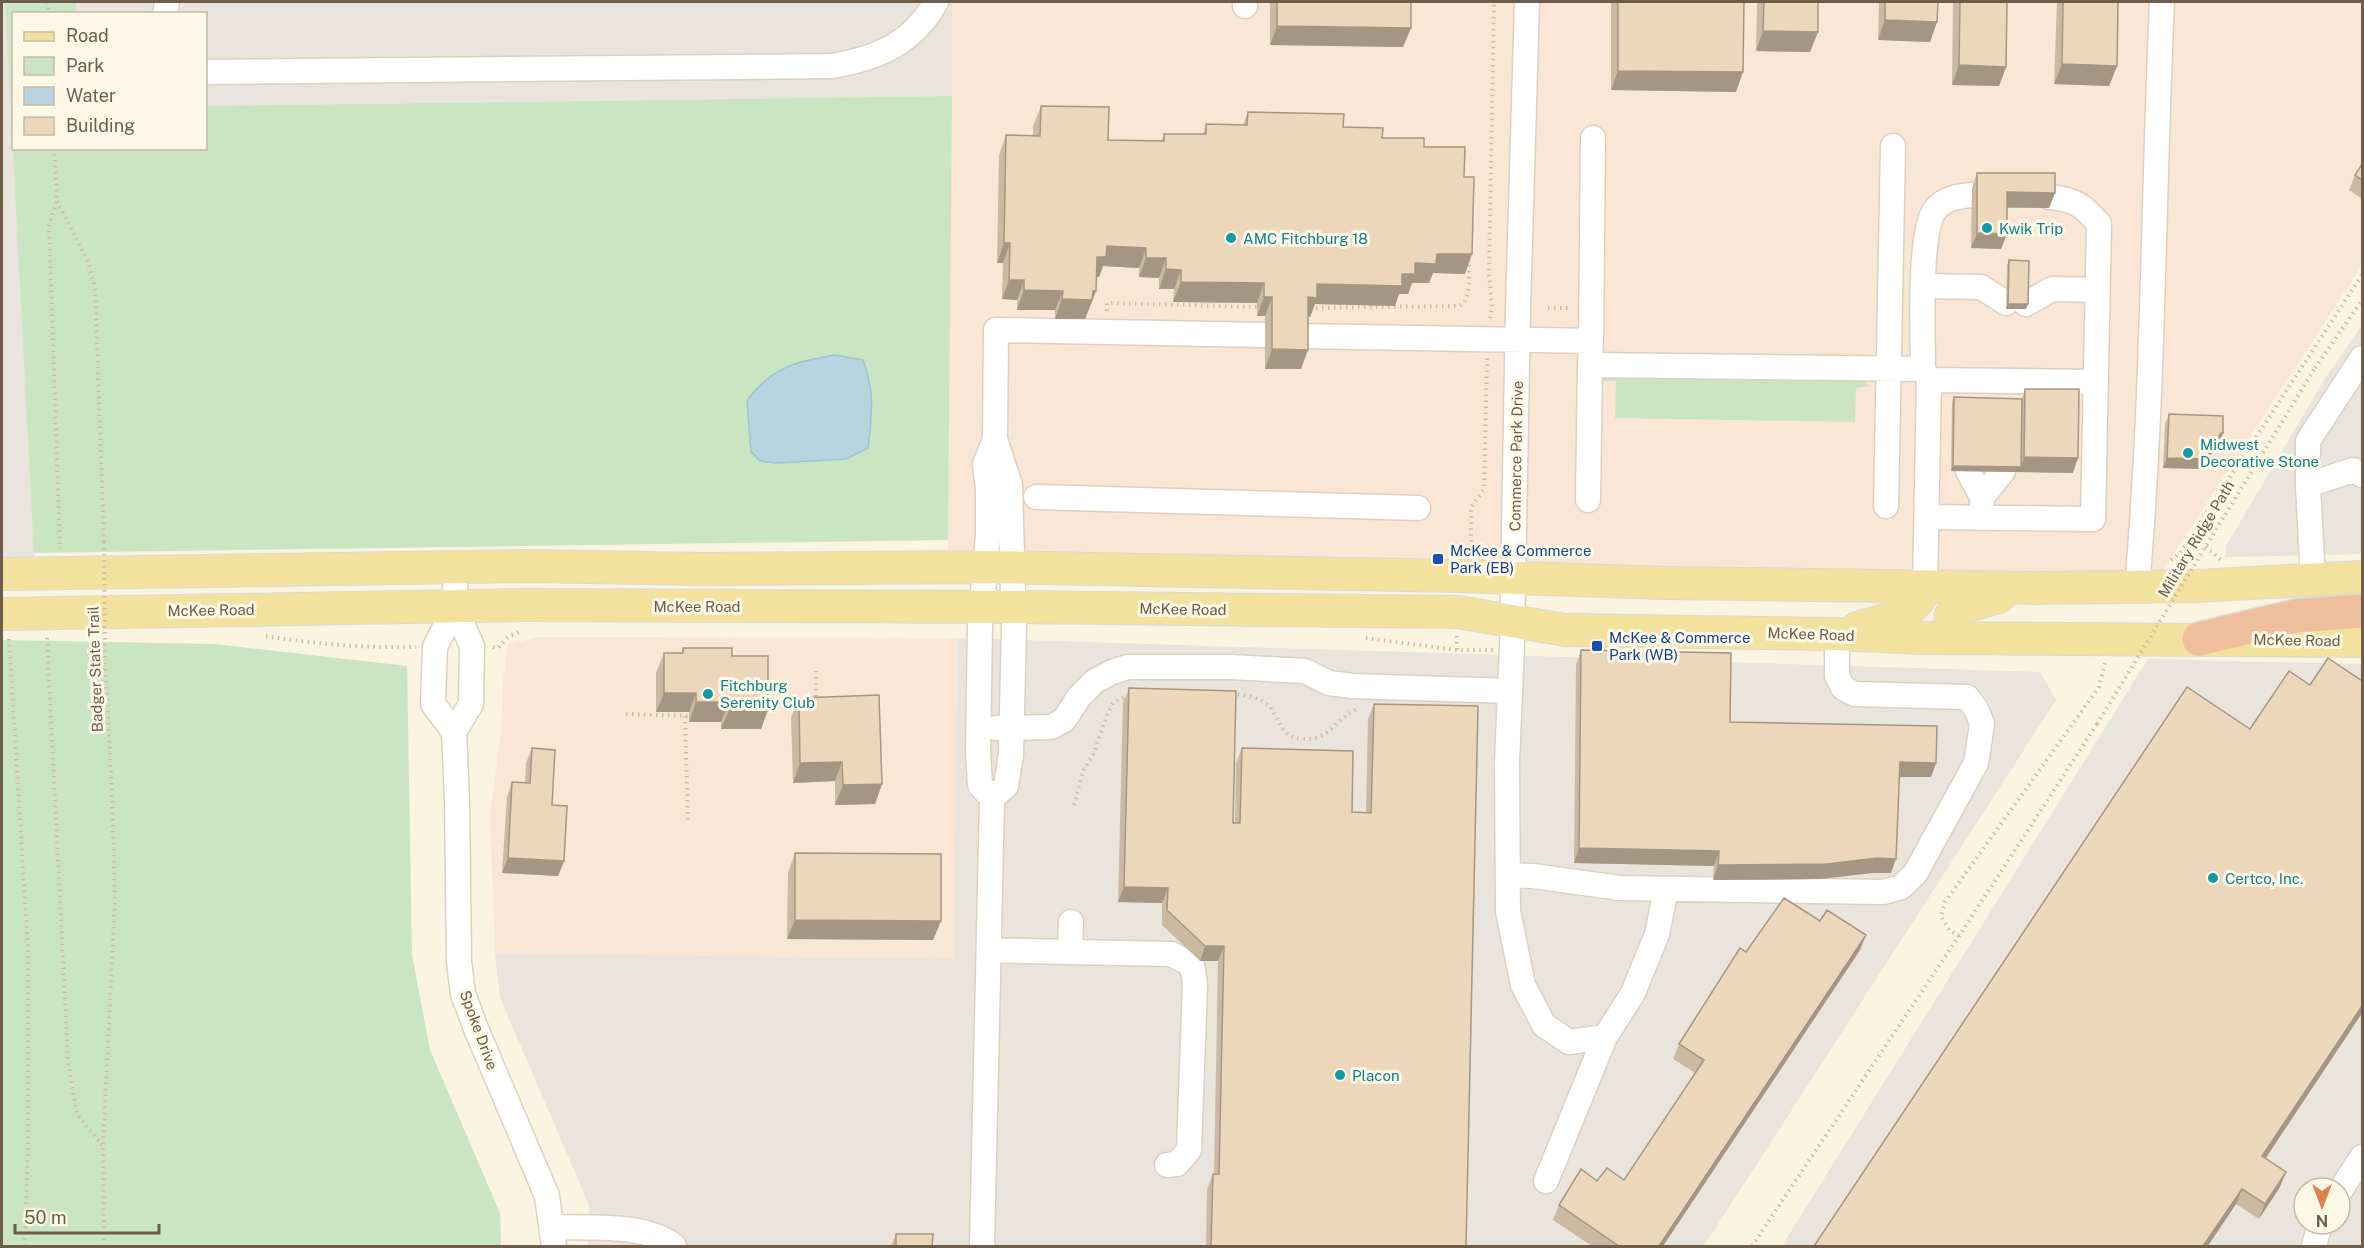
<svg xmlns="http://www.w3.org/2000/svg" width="2364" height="1248" viewBox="0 0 2364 1248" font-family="'Public Sans',sans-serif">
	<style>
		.commercial { fill: #f9e6d5 }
		.industrial { fill: #e9e4dc; fill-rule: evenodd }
		.green { fill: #cae5c1 }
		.water { fill: #b8d4e1; stroke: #9fc2d2; stroke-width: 1.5 }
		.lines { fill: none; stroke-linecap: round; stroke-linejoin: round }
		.minor-casing { stroke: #ddd1be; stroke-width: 27 }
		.major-casing { stroke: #dcd8d4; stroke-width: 34 }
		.highway-casing { stroke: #dcd8d4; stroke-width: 36 }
		.path { stroke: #d1ba9f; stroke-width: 4; stroke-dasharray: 1.5 4.5; stroke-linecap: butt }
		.minor { stroke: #fff; stroke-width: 24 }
		.major { stroke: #f3e19e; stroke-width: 32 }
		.highway { stroke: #efbf9d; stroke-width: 33 }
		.path-bridge { stroke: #d1ba9f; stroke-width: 4; stroke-dasharray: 1.5 4.5; stroke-linecap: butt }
		.wall { fill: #cbb9a1 }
		.shaded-wall { fill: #a59683 }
		.building { fill: #ecd7bb; stroke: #a59683; stroke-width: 1.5 }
		.culture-dot { fill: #0f9aa8; stroke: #fdf8e6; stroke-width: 2 }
		.transit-dot { fill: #1a4fb4; stroke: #fdf8e6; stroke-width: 2 }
		.labels { text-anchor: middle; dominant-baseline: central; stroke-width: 6; stroke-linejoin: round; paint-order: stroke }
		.culture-label { font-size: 15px; fill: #0d838f; stroke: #fdf8e6; text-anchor: start }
		.street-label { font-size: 15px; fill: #6e5d4a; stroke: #fdf8e6 }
		.transit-label { font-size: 15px; fill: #164399; stroke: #fdf8e6; text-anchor: start }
	</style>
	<rect width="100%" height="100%" fill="#faf4e1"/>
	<path class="commercial" d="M952 2H2362V265L2159 576 2065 578 948 550Z
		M540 637 957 638 954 959 495 953 490 815 501 732 503 680 508 644Z"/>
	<path class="industrial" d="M2 2H5L35 563H2Z
		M76 2H952V96L206 106V14L76 13Z
		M2362 325V554L2226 557V546L2326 377Z
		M957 638 2040 672 2056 700 1704 1246H588L589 1205 500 998 495 953 954 959Z
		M2148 659 2362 664V1246H1782ZM2304 1188H2340V1224H2304Z"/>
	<path class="green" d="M5 2H76V13L14 14V148H206V106L952 96 948 540 34 553Z
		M1605 375 1861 380 1870 386 1856 388 1855 422 1615 418 1616 381H1601Z
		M2 640 214 644 407 666 412 955 430 1050 500 1213 501 1246H2Z"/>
	<path class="water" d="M835 355 863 360C875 393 872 414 868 448L846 459 776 463 760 461 751 452 747 400C774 366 795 362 835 355Z"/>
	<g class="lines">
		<g class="minor-casing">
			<path id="minor" d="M1527 2 1518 308 1512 645 1507 762 1508 911 1523 985 1544 1025 1569 1042 1605 1037 1633 993 1657 934 1666 889
				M1245 6V2
				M165 14 167 2
				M206 72 832 66C878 58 912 44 936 2
				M1924 286 1981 287 2006 303
				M2026 304 2052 289 2097 290
				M1300 336 1591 341 1590 365 1923 369 1929 380 1925 588
				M1591 341 1593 138
				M1923 369C1923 336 1918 233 1935 210 1944 198 1959 196 1972 195
				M1929 380 2095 382
				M1968 471 1982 497
				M2308 485V441L2362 358
				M1036 497 1418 508
				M1588 500 1590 365
				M1886 506 1893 146
				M1927 517 2093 519 2099 224C2083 205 2074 199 2049 197
				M1982 517V497L2003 471
				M2313 580 2308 485 2353 470 2362 475
				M2137 587C2154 392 2153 197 2162 2
				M455 607 435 647 433 704 454 732 457 800 459 962 463 994 477 1031 547 1196 554 1246
				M996 728 1051 727 1064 720 1079 697 1095 681 1112 672 1128 667H1231L1305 671 1329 683 1352 686 1509 691
				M454 732 471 704 472 646 455 607V569
				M992 798 1006 786 1011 754 1014 626 1010 485 995 439 996 330 1265 335
				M1508 875 1533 876 1620 888 1884 892 1901 887 1915 874 1976 763 1982 724 1976 709 1967 697 1855 694 1843 688 1837 676V634
				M989 950 1070 952 1071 922
				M1070 952 1171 954 1192 965 1195 984 1189 1150 1177 1164 1167 1165
				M1546 1181 1605 1037
				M2340 1191 2362 1157
				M552 1227C588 1228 645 1223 674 1246
				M982 1246 992 798 980 785 978 752 980 626 988 535V491L985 464 995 439
				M2314 1246 2320 1224"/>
		</g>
		<g class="major-casing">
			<path id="major" d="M2 574 527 566 704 569 986 567 1458 576 1664 583 2038 588 2196 586 2362 577
				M2 614 526 605 1013 607 1457 612 1566 630 1837 634 1923 638 2362 641
				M1857 628C1883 620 1915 616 1925 588
				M1949 638 1951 615 1962 607 1999 597"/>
		</g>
		<g class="highway-casing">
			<path id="highway" d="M2199 639 2296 616 2362 611"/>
		</g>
		<path class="path" d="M48 2 49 14
			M54 148 57 200 49 226 60 549
			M57 201 88 262 95 288 104 542
			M1310 308 1459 306C1473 300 1468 273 1469 260
			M1548 308H1572
			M1107 311V303L1257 307
			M1490 318 1492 307 1489 275 1494 2
			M2315 368 2362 300
			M2192 535 2221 560
			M1465 551 1471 546V507L1484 489 1487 358
			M2171 560 2181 552 2362 275
			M266 636C315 644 366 648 416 647
			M1457 636V650
			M47 638 68 1061 77 1114 102 1145
			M1366 638 1457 650H1493
			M9 639 28 950V1145L25 1246
			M493 647 498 648 508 637 521 631
			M816 671V700
			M1232 694C1242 695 1255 696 1264 702 1282 714 1276 737 1303 739 1332 741 1341 711 1360 709
			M626 714 689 716
			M685 716 688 821
			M1074 805 1083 771 1093 755 1107 715 1114 702 1131 694
			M1959 936 1949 930 1941 916 1945 902 2099 687 2105 663
			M104 1246 103 1146 115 900 112 793 105 659
			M1752 1246 1959 936 2097 724"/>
		<use href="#minor" class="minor"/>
		<use href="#major" class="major"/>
		<use href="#highway" class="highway"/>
		<path class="path-bridge" d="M104 542 105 659
			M2097 724 2315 368"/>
	</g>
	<path class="wall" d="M1270 2H1411V28L1403 47 1270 45Z
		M1611 2H1744L1736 92 1611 90Z
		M1757 2H1818L1810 52 1756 51Z
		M1879 2H1938L1937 22 1930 42 1878 40Z
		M1953 2H2007L2006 67 1999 86 1952 85Z
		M2057 2H2118L2117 66 2109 86 2054 84Z
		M1041 106 1108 140 1162 141 1164 134H1203L1206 124 1243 125 1248 112 1343 127 1382 138 1424 147 1464 177 1465 274 1433 273 1429 283H1412L1408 294H1399L1395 306 1315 304 1310 317H1308L1301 369H1265V316H1257V303L1173 302 1174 289H1159V278L1139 277V268L1103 266 1099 277H1096V291L1085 319H1055V310H1017V300L1002 299 1003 263H997L999 155 1006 135 1033 136V126Z
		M2362 164V199L2349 190 2355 175Z
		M1977 173 2055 193 2049 208H2007L2001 249 1971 248 1972 188Z
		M2009 260 2026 309H2006L2007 265Z
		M2025 389 2073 473 1951 471 1952 402 1954 397 2022 399Z
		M2169 414 2220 443H2218L2209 457 2205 469 2163 468 2165 424Z
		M683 648 732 656 768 710 761 729H721V722H689V712H656V673L664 653H681Z
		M1581 650 1730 722 1936 763 1931 777H1899L1891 873H1872L1821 879 1713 880 1714 866 1574 863 1576 665Z
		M2362 681V1013L2266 1158 2280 1187 2259 1219 2236 1204 2250 729 2310 685Z
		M1129 688 1233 823H1235L1236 763 1242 748 1352 812H1366L1368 719 1374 704 1466 1246H1206L1207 1189 1213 1174H1214L1218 961H1200L1162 925V903L1118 902 1123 703Z
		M799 698 882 784 875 804 835 805V781L793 783 791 717Z
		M532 748 552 805 564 861 558 876 502 873 507 797 512 782 525 783 526 763Z
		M795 853 941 921 933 940 787 939 788 873Z
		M1860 950 1663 1246H1592L1553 1220 1559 1205 1597 1181 1624 1180 1695 1073 1673 1059 1679 1044 1746 952Z
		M896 1234 932 1246H891Z"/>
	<path class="shaded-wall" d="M1885 20 1937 22 1930 42 1878 40Z
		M1277 26 1411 28 1403 47 1270 45Z
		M1763 31 1818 32 1810 52 1756 51Z
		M2062 64 2117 66 2109 86 2054 84Z
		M1959 65 2006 67 1999 86 1952 85Z
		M1618 71 1743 72 1736 92 1611 90Z
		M2007 192 2055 193 2049 208 2002 207Z
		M1977 233 2007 234 2001 249 1971 248Z
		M1004 243H1010L1003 263H997Z
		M1107 246 1146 248 1139 268 1103 266 1099 277H1090L1097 257Z
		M1437 254H1472L1465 274 1433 273 1429 283H1412L1408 294H1399L1395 306 1315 304 1310 317H1300L1308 297 1317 284 1402 274 1415 263Z
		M1146 258H1166L1159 278 1139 277Z
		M1166 269 1181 270 1174 289H1159Z
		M1009 280H1024L1017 300 1002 299Z
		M1181 282 1264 283 1257 303 1173 302Z
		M1024 290 1063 291 1055 310H1017Z
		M1093 291H1096L1085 319H1055L1062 299Z
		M1264 297H1272L1265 316H1257Z
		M2008 304H2028L2026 309H2006Z
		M1272 349 1308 350 1301 369H1265Z
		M2221 433H2223L2220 443H2218L2208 459 2205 469 2163 468 2167 458 2209 453Z
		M2024 457 2078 458 2073 473 1951 471 1953 466 2021 467Z
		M664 693H696L689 712H656Z
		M696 702H729L721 722H689Z
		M729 710H768L761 729H721Z
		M842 762 835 781 793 783 800 763Z
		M1900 762 1936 763 1931 777H1894Z
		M882 784 875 804 835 805 843 785Z
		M1579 848 1719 851 1714 866 1574 863Z
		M508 858 564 861 558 876 502 873Z
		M1877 858 1896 859 1891 873H1872L1821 879 1713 880 1718 865Z
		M1124 887 1168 888 1162 903 1118 902Z
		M795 920 941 921 933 940 787 939Z
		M1866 935 1860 950 1663 1246H1659Z
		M1205 946H1224L1218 961H1200Z
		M2362 1006V1013L2257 1171 2262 1156Z
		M2286 1172 2280 1187 2259 1219 2265 1204Z
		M2242 1189 2236 1204 2208 1246H2203Z"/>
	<path class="building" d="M1277 2H1411V28L1277 26Z
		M1618 2H1744L1743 72 1618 71Z
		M1764 2H1818V32L1763 31Z
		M1885 2H1938L1937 22 1885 20Z
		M1960 2H2007L2006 67 1959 65Z
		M2063 2H2118L2117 66 2062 64Z
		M1041 106 1109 107 1108 140 1164 141V134H1206V124L1247 125 1248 112 1344 114 1343 127 1383 128 1382 138H1424V147H1465L1464 177H1474L1472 254H1437L1436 264 1415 263V274H1402V286L1317 284V298L1308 297V350L1272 349V297H1264V283L1181 282V270L1166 269V258H1146V248L1107 246 1106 257H1097L1096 291H1093L1092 300 1062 299 1063 291 1024 290V280H1009L1010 243H1004L1006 135 1040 136Z
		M2362 164V180L2355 175Z
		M1977 173H2055V193L2007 192V234L1977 233Z
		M2009 260 2029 261 2028 304H2008Z
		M2025 389H2079L2078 458 2024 457Z
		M1954 397 2022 399 2021 467 1953 466Z
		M2169 414 2223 416V433H2221L2209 453 2208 459 2167 458Z
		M683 648H732V656H768V710H729V702H696V693H664V653H683Z
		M1581 650 1731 653 1730 722 1937 726 1936 763 1900 762 1896 859 1877 858 1827 864 1718 865 1719 851 1579 848Z
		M2328 658 2362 681V1006L2262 1156 2286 1172 2265 1204 2242 1189 2203 1246H1814L2187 687 2250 729 2289 671 2310 685Z
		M1129 688 1236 691 1233 823H1240L1242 748 1353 751 1352 812 1371 813 1374 704 1478 706 1466 1246H1211L1213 1174H1219L1224 946H1205L1167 910 1168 888 1124 887Z
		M879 695 882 784 843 785 842 762 800 763 799 698Z
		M532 748 555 750 552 805 567 806 564 861 508 858 512 782 530 783Z
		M795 853 941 854V921L795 920Z
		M1784 898 1820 921 1827 910 1866 935 1659 1246H1619L1559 1205 1581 1169 1597 1181 1607 1168 1624 1180 1704 1060 1679 1044 1740 948 1746 952Z
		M896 1234H933L932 1246H896Z"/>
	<g class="culture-dot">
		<circle cx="1987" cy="228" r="6"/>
		<circle cx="1231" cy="238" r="6"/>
		<circle cx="2188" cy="453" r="6"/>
		<circle cx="708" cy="694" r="6"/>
		<circle cx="2213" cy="878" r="6"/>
		<circle cx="1340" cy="1075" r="6"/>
	</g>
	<g class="transit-dot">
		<rect x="1432" y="553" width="12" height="12" rx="3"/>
		<rect x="1591" y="640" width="12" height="12" rx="3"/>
	</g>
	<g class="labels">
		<g class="culture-label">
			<text x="1999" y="228">Kwik Trip</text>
			<text x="1243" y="238">AMC Fitchburg 18</text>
			<text x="2200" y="444">Midwest<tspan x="2200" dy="17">Decorative Stone</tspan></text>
			<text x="720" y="685">Fitchburg<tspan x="720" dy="17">Serenity Club</tspan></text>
			<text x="2225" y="878">Certco, Inc.</text>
			<text x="1352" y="1075">Placon</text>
		</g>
		<g class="street-label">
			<text transform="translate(1516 456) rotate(-89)">Commerce Park Drive</text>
			<text transform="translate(2196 539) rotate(-59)">Military Ridge Path</text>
			<text x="697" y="606">McKee Road</text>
			<text transform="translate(1183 609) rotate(1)">McKee Road</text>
			<text transform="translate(211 610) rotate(-1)">McKee Road</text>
			<text transform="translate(1811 634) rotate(2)">McKee Road</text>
			<text transform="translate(2297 640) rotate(1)">McKee Road</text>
			<text transform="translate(95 669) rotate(-92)">Badger State Trail</text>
			<text transform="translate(479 1030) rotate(70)">Spoke Drive</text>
		</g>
		<g class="transit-label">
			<text x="1450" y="550">McKee &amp; Commerce<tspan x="1450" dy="17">Park (EB)</tspan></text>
			<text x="1609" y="637">McKee &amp; Commerce<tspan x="1609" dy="17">Park (WB)</tspan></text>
		</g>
	</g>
	<rect width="2364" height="1248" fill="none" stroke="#6e5d4a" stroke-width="6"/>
	<rect x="12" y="12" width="195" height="138" fill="#fdf8e6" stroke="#c4baa8" stroke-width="1.5"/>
	<rect x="24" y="32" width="30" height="9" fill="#f3e19e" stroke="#c4baa8" stroke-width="1.5"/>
	<text x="66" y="42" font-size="18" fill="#6e5d4a">Road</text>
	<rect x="24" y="57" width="30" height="18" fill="#cae5c1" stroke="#c4baa8" stroke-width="1.5"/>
	<text x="66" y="72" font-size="18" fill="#6e5d4a">Park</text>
	<rect x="24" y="87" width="30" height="18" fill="#b8d4e1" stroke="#c4baa8" stroke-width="1.5"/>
	<text x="66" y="102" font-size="18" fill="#6e5d4a">Water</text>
	<rect x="24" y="117" width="30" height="18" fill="#ecd7bb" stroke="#c4baa8" stroke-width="1.5"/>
	<text x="66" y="132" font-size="18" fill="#6e5d4a">Building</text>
	<g transform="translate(2322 1206) rotate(180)"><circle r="28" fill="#fdf8e6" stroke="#c4baa8" stroke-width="1.5"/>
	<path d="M0-4.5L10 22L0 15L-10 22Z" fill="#da8550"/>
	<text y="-9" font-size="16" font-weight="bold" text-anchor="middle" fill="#6e5d4a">N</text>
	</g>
	<path d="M15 1224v9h144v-9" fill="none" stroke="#6e5d4a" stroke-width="3"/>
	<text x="24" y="1224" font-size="18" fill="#6e5d4a" stroke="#fdf8e6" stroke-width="4.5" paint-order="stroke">50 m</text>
</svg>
